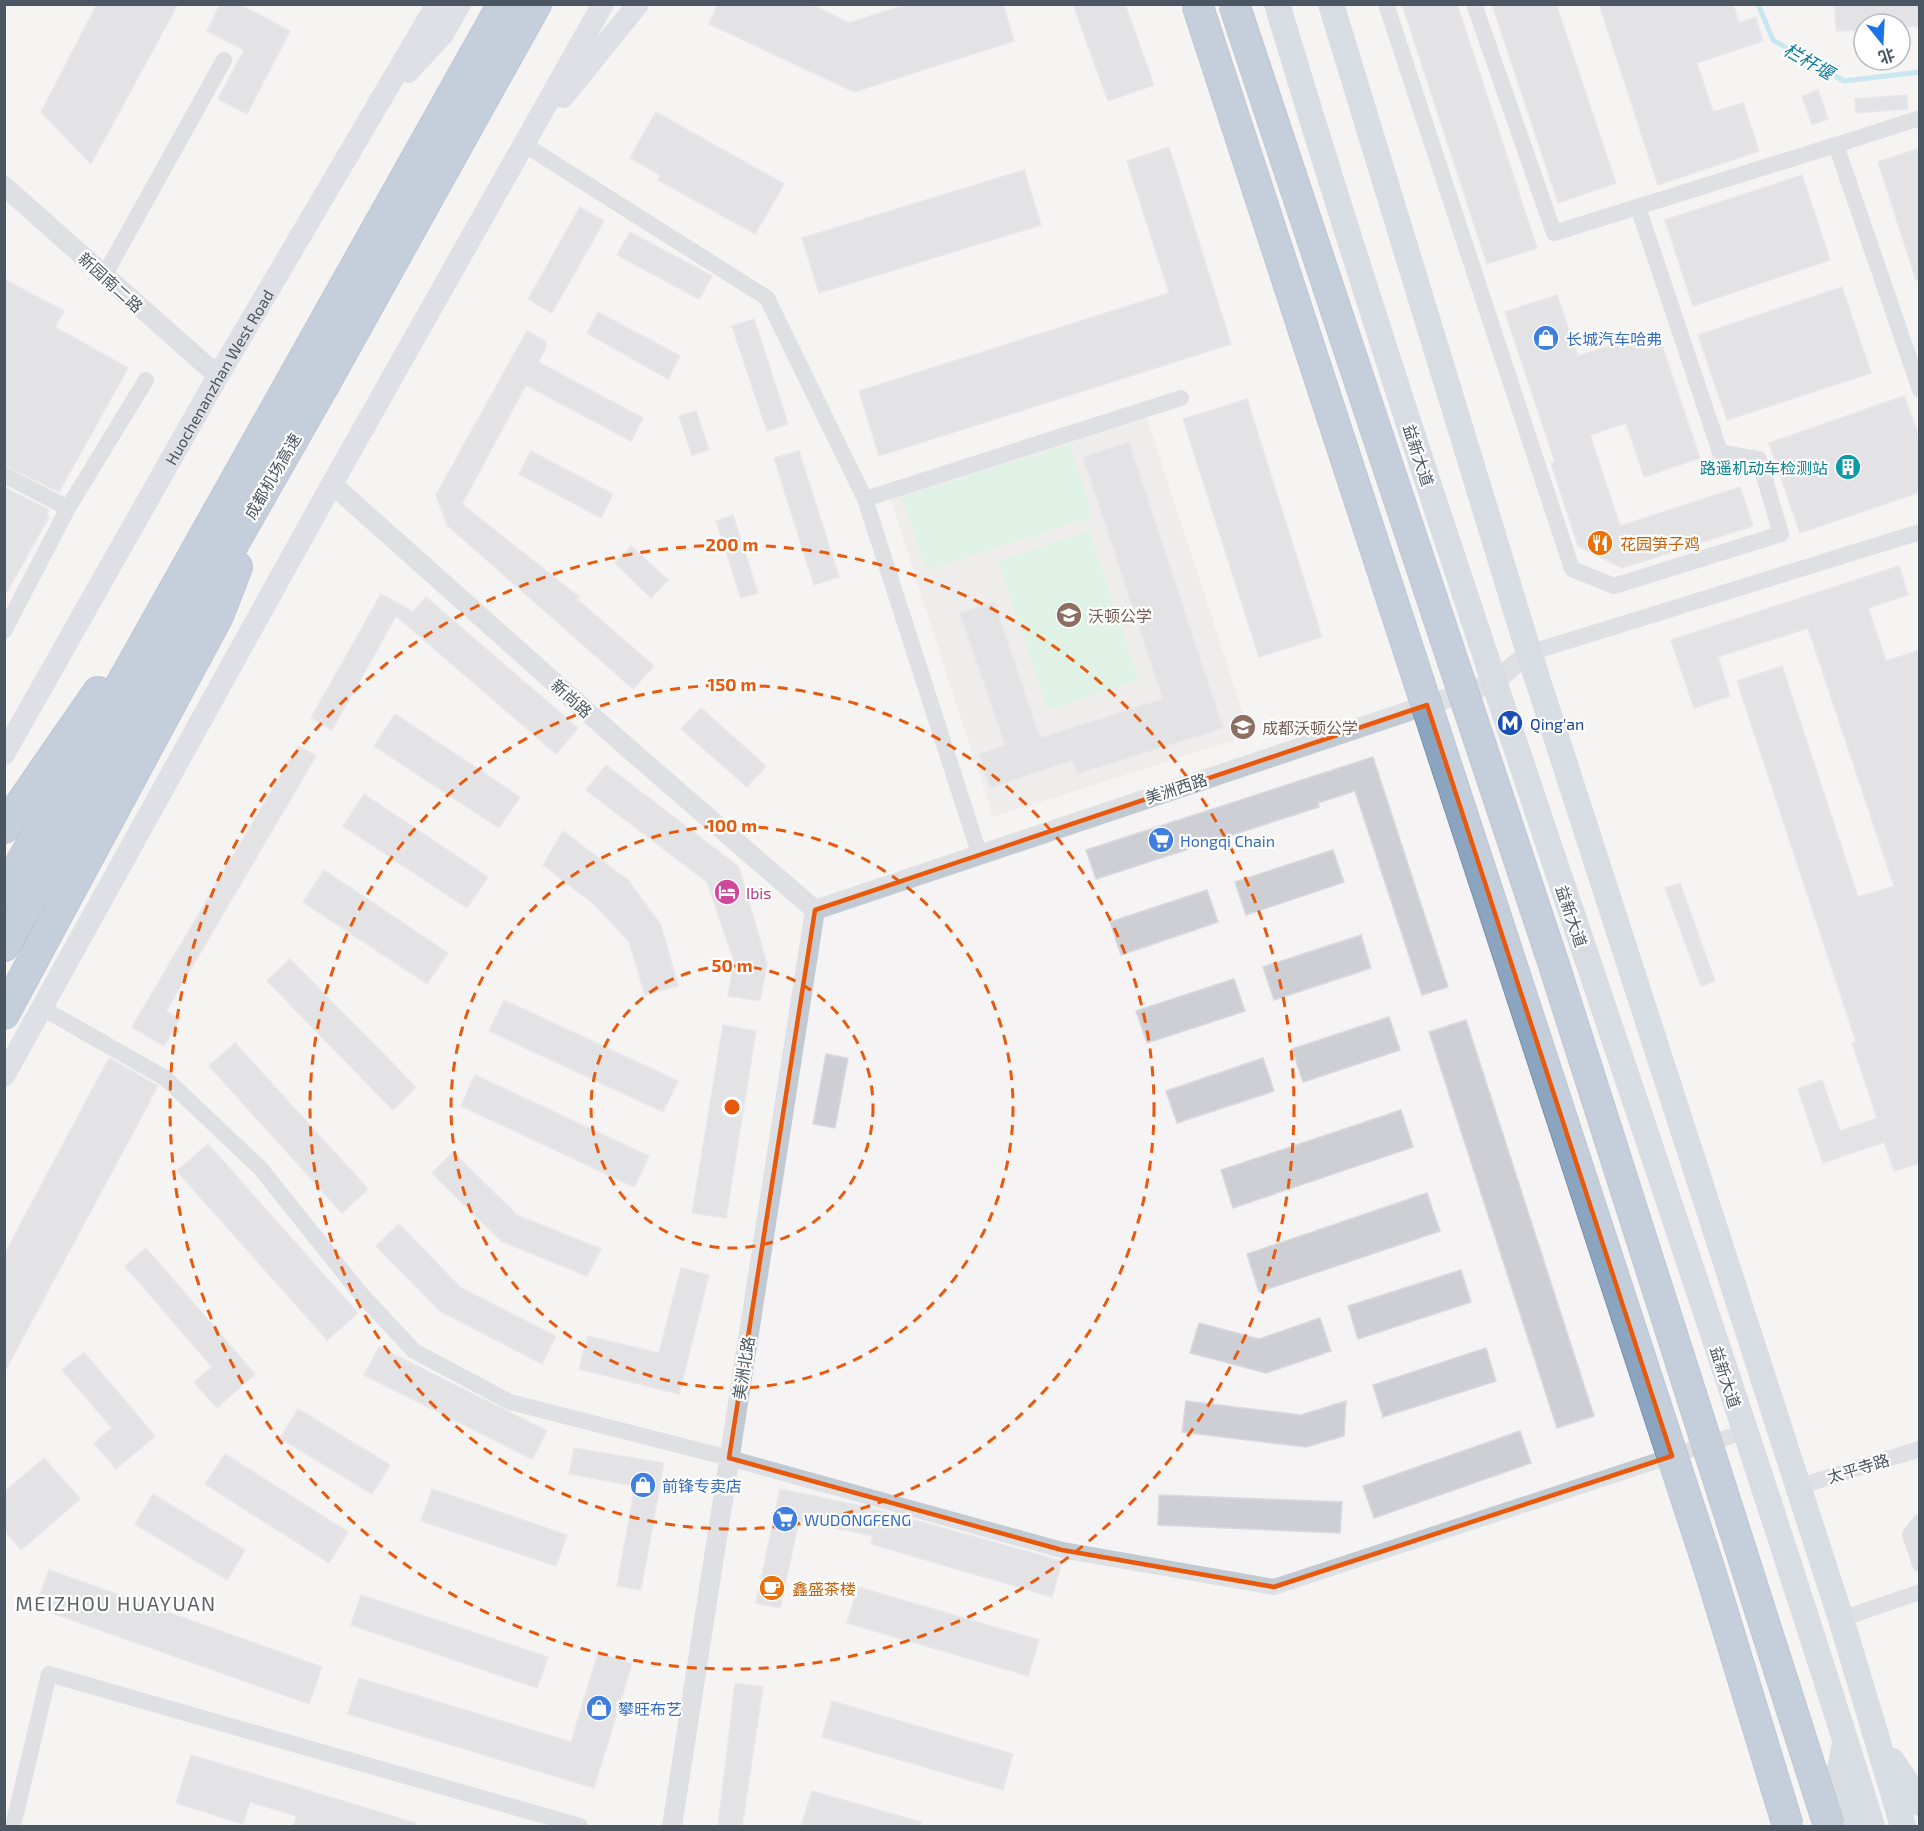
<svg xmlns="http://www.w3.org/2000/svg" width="1924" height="1831" viewBox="0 0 1924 1831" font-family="'Exo 2','Noto Sans SC',sans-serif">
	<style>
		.education { fill: #e6e4e5 }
		.green { fill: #c3f1d5 }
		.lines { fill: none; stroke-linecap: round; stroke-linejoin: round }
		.stream { stroke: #90daee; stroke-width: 5 }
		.building { fill: #cdcfd5; stroke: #d7d9de; stroke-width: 1.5 }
		.motorway-casing { stroke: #7690ad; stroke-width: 32 }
		.minor { stroke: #c1cad2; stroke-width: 16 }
		.tertiary { stroke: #c1cad2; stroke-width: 20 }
		.secondary { stroke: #c1cbd6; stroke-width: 22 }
		.primary { stroke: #b3c2d1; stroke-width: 26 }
		.motorway { stroke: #8ba5c1; stroke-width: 30 }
		.motorway-bridge-casing { stroke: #7690ad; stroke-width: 32; stroke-linecap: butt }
		.motorway-bridge { stroke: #8ba5c1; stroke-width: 30 }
		.marked { fill: none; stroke: #e8590c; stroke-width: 4.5; stroke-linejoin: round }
		.ring { fill: none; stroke: #e8590c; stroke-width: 3; stroke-dasharray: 10 8 }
		.labels { text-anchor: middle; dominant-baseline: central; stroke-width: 4.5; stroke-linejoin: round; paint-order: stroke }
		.street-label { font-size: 16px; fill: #4a5661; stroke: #fff }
		.shop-label { font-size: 16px; fill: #366cbe; stroke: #fff; text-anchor: start }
		.culture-label { font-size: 16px; fill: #0d838f; stroke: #fff; text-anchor: end }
		.food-label { font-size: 16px; fill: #c56008; stroke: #fff; text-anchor: start }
		.education-label { font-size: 16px; fill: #785e54; stroke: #fff; text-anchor: start }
		.transit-label { font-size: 16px; fill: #164399; stroke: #fff; text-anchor: start }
		.hotel-label { font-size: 16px; fill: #b23c85; stroke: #fff; text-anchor: start }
		.water-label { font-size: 18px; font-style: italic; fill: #0c7c9b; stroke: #fff }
		.quarter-label { font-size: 20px; letter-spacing: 1.5px; fill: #5f6368; stroke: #fff }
		.centre { fill: #e8590c; stroke: #fff; stroke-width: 3 }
		.ring-label { font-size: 18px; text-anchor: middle; font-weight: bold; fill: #e8590c; stroke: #fff; stroke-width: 4.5; stroke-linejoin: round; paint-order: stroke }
	</style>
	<rect width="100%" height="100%" fill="#f5f3f3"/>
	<path class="education" d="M1145 412 1250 735 993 817 889 495Z"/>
	<path class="green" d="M1070 444 1093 517 926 570 902 497Z
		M1089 530 1139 680 1048 710 998 561Z"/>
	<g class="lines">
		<path class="stream" d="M1758 4 1773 40 1844 81 1920 72"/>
	</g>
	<path class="building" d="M97 4H178L91 164 41 112Z
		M220 4H239L290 31 247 114 218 99 244 50 207 31Z
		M718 4H811L849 23 907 4H1003L1014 41 854 92 709 24Z
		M1073 4H1125L1154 85 1108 101Z
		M1402 4H1457L1537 248 1487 264Z
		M1492 4H1556L1616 183 1558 203Z
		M1599 4H1733L1739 23 1756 17 1763 41 1697 63 1713 112 1743 103 1759 151 1658 185Z
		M1835 4H1920V27L1864 24V30L1836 31Z
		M1818 90 1828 119 1812 125 1802 96Z
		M1907 95 1908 109 1856 113 1855 99Z
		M656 112 784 184 755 234 658 180 660 175 630 158Z
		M1169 147 1231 344 879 456 859 391 1169 293 1127 161Z
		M1920 148V280H1916L1878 162Z
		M1024 170 1041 225 819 293 802 238Z
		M1802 175 1830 260 1693 306 1665 220Z
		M580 207 604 221 552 313 528 299Z
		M630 232 712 276 699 299 617 255Z
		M4 279 64 311 55 327 128 368 59 492 4 465Z
		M1842 287 1871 373 1727 420 1698 335Z
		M1557 295 1578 356 1657 330 1700 458 1644 477 1626 423 1590 435 1620 526 1740 487 1753 526 1622 568 1578 546 1551 463 1555 462 1505 312Z
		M598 312 680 356 668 379 587 333Z
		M754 319 788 424 767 431 732 326Z
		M527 331 546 341V347L538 362 643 418 631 441 526 385 462 504 579 597 577 599 654 666 633 689 447 525 436 495Z
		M1904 396 1920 439V492L1800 533 1769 443Z
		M1247 399 1322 637 1259 657 1183 419Z
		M696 411 709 450 692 455 679 416Z
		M1129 442 1223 728 1077 774 1072 760 990 788 979 754 1005 745 960 613 994 602 1040 738 1163 699 1083 457Z
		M531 451 613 494 601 518 519 474Z
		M799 451 839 577 814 585 774 458Z
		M4 487 49 510 46 515 49 517 4 597Z
		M733 515 758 593 741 598 716 521Z
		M631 546 668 580 651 598 615 563Z
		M1899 566 1908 595 1868 608 1886 661 1920 650V1163L1894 1171 1884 1142 1823 1163 1798 1089 1822 1080 1840 1131 1877 1118 1852 1043 1856 1042 1737 681 1782 666 1858 897 1894 886 1808 628 1718 657 1730 696 1694 708 1671 640Z
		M381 594 413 612 426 597 578 728 556 754 396 616 332 730 311 718Z
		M701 708 766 766 747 787 681 729Z
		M395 714 520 797 499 828 374 746Z
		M298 746 316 756 166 1011 180 1019 164 1046 132 1027Z
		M1373 757 1448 987 1422 995 1355 791 1318 803 1319 807 1096 879 1086 850Z
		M606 765 739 867 767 964 760 1001 728 996 734 961 707 882 586 790Z
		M364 794 488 877 467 908 343 826Z
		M563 831 629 881 661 925 678 986 645 995 629 942 594 904 543 865Z
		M1333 850 1344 882 1246 915 1235 882Z
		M324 870 448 953 427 984 303 902Z
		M1680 883 1715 981 1701 986 1665 888Z
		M1207 890 1218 922 1121 955 1110 922Z
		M1361 935 1371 968 1274 1000 1263 967Z
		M290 959 416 1087 393 1110 267 981Z
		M1234 979 1245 1011 1147 1043 1136 1011Z
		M504 1000 678 1081 663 1112 489 1031Z
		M1389 1017 1400 1050 1303 1082 1292 1049Z
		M1466 1020 1594 1416 1557 1428 1429 1032Z
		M723 1025 756 1031 726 1218 692 1213Z
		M235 1043 368 1189 342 1213 209 1066Z
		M826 1054 848 1058 835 1128 813 1124Z
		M109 1058 158 1086 4 1373V1255Z
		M1263 1058 1274 1091 1177 1123 1166 1091Z
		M475 1075 649 1156 634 1187 461 1106Z
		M1401 1110 1413 1147 1233 1208 1221 1170Z
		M208 1144 358 1313 327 1340 177 1171Z
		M453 1152 517 1215 601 1249 587 1276 501 1241 432 1173Z
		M1427 1193 1440 1231 1259 1292 1247 1254Z
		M399 1224 461 1288 556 1336 542 1364 440 1311 376 1246Z
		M146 1248 255 1374 217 1408 194 1382 212 1367 125 1266Z
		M681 1268 709 1275 679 1394 579 1369 588 1336 659 1353Z
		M1461 1270 1471 1302 1358 1339 1348 1306Z
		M1320 1318 1331 1351 1266 1373 1190 1353 1199 1323 1259 1339Z
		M379 1347 547 1431 532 1459 364 1375Z
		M1486 1348 1496 1381 1383 1417 1373 1385Z
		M84 1352 155 1436 116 1469 94 1443 112 1428 62 1370Z
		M1186 1401 1301 1415 1346 1401 1344 1436 1306 1447 1182 1432Z
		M298 1409 390 1465 372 1494 280 1438Z
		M1520 1431 1531 1463 1374 1518 1363 1486Z
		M574 1448 664 1463 641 1590 617 1586 635 1486 569 1474Z
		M225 1454 348 1532 329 1563 205 1484Z
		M44 1458 80 1499 21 1550 4 1530V1492Z
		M432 1489 567 1535 556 1566 421 1521Z
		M780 1489 867 1507 1062 1561 1052 1597 871 1544 873 1536 799 1521 780 1608 756 1603Z
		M153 1494 245 1550 227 1580 135 1524Z
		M1159 1495 1342 1502 1340 1533 1158 1525Z
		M49 1570 322 1667 309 1704 35 1607Z
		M858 1587 1039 1640 1028 1676 847 1623Z
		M361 1595 548 1657 537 1688 351 1625Z
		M598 1653 632 1664 594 1788 348 1714 359 1678 571 1742Z
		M735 1683 763 1687 742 1827H718Z
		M832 1701 1013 1754 1003 1790 822 1737Z
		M191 1755 416 1823V1827H293L297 1816 250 1802 243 1824 176 1803Z
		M812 1791 921 1822V1827H801Z"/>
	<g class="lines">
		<g class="motorway-casing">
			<path id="motorway" d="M4 828 98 692
				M4 893 503 4
				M4 946 325 383 536 4
				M4 1014 218 616 237 567"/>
		</g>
		<path class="minor" d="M1386 4 1572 569 1614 586 1781 534 1759 459 1720 452 1638 207
			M1474 4 1554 233 1836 145
			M1920 118 1836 145 1920 390
			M525 145 767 298 865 499 979 853
			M104 276 224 60
			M4 475 68 508 4 631
			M865 499 1181 398
			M68 508 146 380
			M1529 653 1920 532
			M42 1008 165 1078 261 1169 360 1293 414 1351 510 1402 729 1458 1062 1550 1274 1587 1744 1432
			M1797 1487 1920 1449
			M1920 1522 1910 1535 1920 1564
			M1841 1619 1920 1592
			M13 1826 49 1674 580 1826"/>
		<path class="tertiary" d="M4 186 218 376
			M332 484 629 749 815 910
			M815 910 1493 683 1529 653
			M672 1826 815 910"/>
		<g class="secondary">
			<path d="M408 72 443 34 460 4"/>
			<path d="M563 97 638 4"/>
			<path id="s1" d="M4 754 218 376 437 4"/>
			<path d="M4 1076 332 484 603 4"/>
		</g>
		<path class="primary" d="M1277 4C1461 616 1683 1216 1872 1826
			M1331 4 1529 653 1841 1619 1903 1826
			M1845 1744 1838 1779 1852 1826
			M1892 1761 1920 1803"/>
		<use href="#motorway" class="motorway"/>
		<g class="motorway-bridge-casing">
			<path id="motorway-bridge" d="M1197 4 1711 1574 1788 1826
				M1234 4 1554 965 1829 1826"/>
		</g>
		<use href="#motorway-bridge" class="motorway-bridge"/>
	</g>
	<path d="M0 0H1924V1831H0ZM1427 705 1672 1456 1274 1587 1062 1550 729 1458 815 910Z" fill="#f5f3f3" fill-opacity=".55" fill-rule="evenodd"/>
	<path class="marked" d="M1427 705 1672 1456 1274 1587 1062 1550 729 1458 815 910Z"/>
	<g class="ring">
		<circle cx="732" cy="1107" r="141"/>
		<circle cx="732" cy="1107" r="281"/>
		<circle cx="732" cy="1107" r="422"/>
		<circle cx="732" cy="1107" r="562"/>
	</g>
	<defs>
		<g id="shop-disc" transform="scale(1.35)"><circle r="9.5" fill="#3f7fe0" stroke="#fff"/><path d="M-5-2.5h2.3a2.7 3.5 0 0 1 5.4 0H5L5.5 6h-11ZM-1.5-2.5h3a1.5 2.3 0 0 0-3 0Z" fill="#fff"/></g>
		<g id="building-disc" transform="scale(1.35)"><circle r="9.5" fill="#0f9aa8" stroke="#fff"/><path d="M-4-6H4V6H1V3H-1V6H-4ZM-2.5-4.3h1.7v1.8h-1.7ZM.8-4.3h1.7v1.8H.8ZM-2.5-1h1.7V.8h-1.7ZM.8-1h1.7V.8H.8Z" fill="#fff"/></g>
		<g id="restaurant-disc" transform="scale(1.35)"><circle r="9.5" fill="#e8710a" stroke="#fff"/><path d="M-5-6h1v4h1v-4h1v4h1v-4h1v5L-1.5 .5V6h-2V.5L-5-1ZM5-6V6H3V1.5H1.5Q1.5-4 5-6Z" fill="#fff"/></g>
		<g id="school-disc" transform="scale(1.35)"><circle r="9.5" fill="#8d6e63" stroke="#fff"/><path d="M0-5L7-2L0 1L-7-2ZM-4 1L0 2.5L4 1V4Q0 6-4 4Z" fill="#fff"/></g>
		<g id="metro-disc" transform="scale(1.35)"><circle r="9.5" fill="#1a4fb4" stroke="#fff"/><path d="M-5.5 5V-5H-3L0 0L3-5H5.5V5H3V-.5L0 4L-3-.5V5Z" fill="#fff"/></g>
		<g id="supermarket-disc" transform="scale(1.35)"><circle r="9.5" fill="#3f7fe0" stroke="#fff"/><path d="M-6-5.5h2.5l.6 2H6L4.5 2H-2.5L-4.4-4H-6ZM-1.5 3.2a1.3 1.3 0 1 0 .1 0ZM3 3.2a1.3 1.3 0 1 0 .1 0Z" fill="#fff"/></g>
		<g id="hotel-disc" transform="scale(1.35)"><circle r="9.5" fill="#d1479c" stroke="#fff"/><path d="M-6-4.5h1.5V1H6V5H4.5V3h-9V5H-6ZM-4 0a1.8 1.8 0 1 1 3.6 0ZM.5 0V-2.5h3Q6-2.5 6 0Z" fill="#fff"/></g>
		<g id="cafe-disc" transform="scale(1.35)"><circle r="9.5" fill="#e8710a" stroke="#fff"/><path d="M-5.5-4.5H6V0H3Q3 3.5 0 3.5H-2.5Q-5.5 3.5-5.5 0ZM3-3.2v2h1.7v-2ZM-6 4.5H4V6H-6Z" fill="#fff"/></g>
	</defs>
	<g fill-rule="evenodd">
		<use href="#shop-disc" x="1546" y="338"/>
		<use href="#building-disc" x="1848" y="467"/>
		<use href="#restaurant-disc" x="1600" y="543"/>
		<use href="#school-disc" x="1069" y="615"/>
		<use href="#metro-disc" x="1510" y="723"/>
		<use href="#school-disc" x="1243" y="727"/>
		<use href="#supermarket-disc" x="1161" y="840"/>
		<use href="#hotel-disc" x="727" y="892"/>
		<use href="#shop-disc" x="643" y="1485"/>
		<use href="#supermarket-disc" x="785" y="1519"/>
		<use href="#cafe-disc" x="772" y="1588"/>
		<use href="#shop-disc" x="599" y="1708"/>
	</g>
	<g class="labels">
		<g class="street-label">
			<text transform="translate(111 282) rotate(42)">新园南二路</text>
			<text stroke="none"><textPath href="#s1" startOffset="434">Huochenanzhan West Road</textPath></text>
			<text transform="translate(1419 455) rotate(72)">益新大道</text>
			<text transform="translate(272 476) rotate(-60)">成都机场高速</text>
			<text transform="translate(572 698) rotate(42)">新尚路</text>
			<text transform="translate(1176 788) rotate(-18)">美洲西路</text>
			<text transform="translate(1572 916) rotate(71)">益新大道</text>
			<text transform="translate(743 1368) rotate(-81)">美洲北路</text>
			<text transform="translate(1726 1377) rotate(72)">益新大道</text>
			<text transform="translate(1858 1468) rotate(-17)">太平寺路</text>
		</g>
		<g class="shop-label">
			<text x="1566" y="338">长城汽车哈弗</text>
			<text x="1180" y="840">Hongqi Chain</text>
			<text x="662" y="1485">前锋专卖店</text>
			<text x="804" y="1519">WUDONGFENG</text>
			<text x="618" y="1708">攀旺布艺</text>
		</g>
		<g class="culture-label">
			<text x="1828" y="467">路遥机动车检测站</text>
		</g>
		<g class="food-label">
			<text x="1620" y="543">花园笋子鸡</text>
			<text x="792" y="1588">鑫盛茶楼</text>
		</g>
		<g class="education-label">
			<text x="1088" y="615">沃顿公学</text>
			<text x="1262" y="727">成都沃顿公学</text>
		</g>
		<g class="transit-label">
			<text x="1530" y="723">Qing'an</text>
		</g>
		<g class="hotel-label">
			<text x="746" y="892">Ibis</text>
		</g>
		<g class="water-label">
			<text transform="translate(1809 61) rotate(30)">栏杆堰</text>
		</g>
		<g class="quarter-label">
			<text x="116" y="1603">MEIZHOU HUAYUAN</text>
		</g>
	</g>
	<circle cx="732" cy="1107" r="9" class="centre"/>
	<g class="ring-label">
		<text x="732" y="551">200 m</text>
		<text x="732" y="691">150 m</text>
		<text x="732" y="832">100 m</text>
		<text x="732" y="972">50 m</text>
	</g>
	<rect width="1924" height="1831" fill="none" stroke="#4a5661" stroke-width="12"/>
	<g transform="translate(1882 42) rotate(162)"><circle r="28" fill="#ffffff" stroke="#b7bbc0" stroke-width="1.5"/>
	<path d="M0-4.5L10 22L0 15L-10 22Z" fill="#1a73e8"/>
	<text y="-9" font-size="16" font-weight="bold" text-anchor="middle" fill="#4a5661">北</text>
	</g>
</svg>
